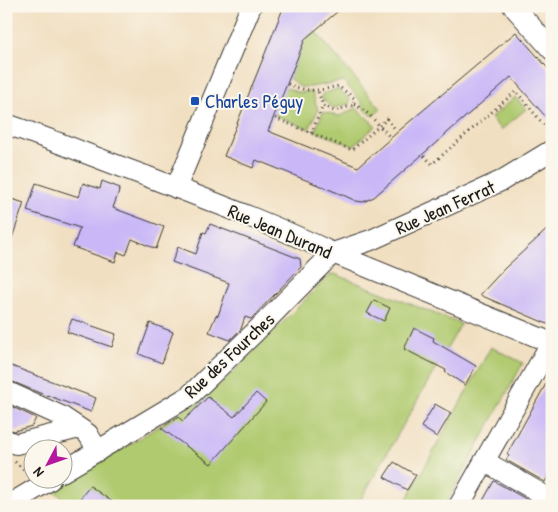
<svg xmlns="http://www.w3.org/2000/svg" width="558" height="512" viewBox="0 0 558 512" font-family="'Patrick Hand',sans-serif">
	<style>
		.green { fill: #b0ca70; stroke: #667346 }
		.building { fill: #c9b7f7 }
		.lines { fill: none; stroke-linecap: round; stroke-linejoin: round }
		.minor-casing { stroke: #3c3935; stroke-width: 22 }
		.path { stroke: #3c3935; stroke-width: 3; stroke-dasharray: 1 4; stroke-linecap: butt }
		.minor { stroke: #fff; stroke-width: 20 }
		.transit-dot { fill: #1a4fb4; stroke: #fbf7ec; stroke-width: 2 }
		.labels { text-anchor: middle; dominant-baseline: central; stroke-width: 4; stroke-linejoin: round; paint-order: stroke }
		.transit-label { font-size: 19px; fill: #164399; stroke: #fbf7ec; text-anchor: start }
		.street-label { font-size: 19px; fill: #1c1c1c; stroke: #fbf7ec }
	</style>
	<rect width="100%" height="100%" fill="#fbf7ec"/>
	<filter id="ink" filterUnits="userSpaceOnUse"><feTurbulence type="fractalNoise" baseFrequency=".02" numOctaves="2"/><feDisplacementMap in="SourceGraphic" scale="10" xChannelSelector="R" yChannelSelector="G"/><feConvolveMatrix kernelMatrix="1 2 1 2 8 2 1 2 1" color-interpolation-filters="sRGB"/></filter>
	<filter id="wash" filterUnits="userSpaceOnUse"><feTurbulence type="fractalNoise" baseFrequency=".0096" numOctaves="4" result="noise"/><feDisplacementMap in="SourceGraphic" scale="20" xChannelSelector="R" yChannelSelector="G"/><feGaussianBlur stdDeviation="1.12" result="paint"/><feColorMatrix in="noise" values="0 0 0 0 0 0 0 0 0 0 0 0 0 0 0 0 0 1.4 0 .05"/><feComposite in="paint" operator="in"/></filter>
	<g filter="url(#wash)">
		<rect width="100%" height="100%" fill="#f1dfc1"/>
		<path class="green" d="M315 31 381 109 373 116 365 110 360 100 343 81 311 87H300L289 78 305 39Z
			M285 87 297 92H312L318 110 309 129 274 115Z
			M338 89 350 99 349 104 333 108 323 100 322 94Z
			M515 97 526 109 501 130 491 118Z
			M356 108 376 126 353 146 315 131 323 112 340 116Z
			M335 274 461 324 357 506H74L54 491 169 420 221 384 330 275Z
			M491 347 523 363 445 506H403Z"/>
		<g id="blocks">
			<path class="building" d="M284 6H344L305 39 268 131 358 167 401 129 516 32 552 73V124L511 77 374 197 363 202 356 201 343 195 256 160 253 168 224 156Z
				M102 181 120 188 113 208 164 227 156 249 132 239 126 255 118 252 115 262 73 247 80 228 27 211 36 183 79 197 83 183 100 189Z
				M6 197 24 203 9 247H6Z
				M210 224 300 259 301 267 251 319 245 317 241 329 230 340 209 332 216 315 218 316 229 283 172 262 178 247 196 254 203 232 206 233Z
				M552 225V326L480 295 505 268Z
				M374 300 390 308 384 321 367 313Z
				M72 319 116 334 112 347 67 332Z
				M150 323 173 332 162 363 139 354Z
				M414 328 434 338 433 341 476 366 465 385 445 372 446 370 404 349Z
				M6 364 96 398 91 412 47 395V396L6 379Z
				M552 373V470L545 482 506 460 509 455 507 454Z
				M256 393 266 402 211 464 161 428 178 417 183 421 208 397 234 417Z
				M6 404 36 418 32 426 14 431 6 428Z
				M435 404 451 413 437 437 421 427Z
				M394 462 416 475 407 490 384 477Z
				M494 481 533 503 531 506H480Z
				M90 486 118 506H74Z"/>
		</g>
	</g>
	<g filter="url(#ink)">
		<use href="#blocks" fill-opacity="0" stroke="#3c3935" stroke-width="1"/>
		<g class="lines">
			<g class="minor-casing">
				<path id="minor" d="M513 6 552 50
					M6 124C54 140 99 159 146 176 208 200 272 224 333 253L552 343
					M176 188 251 6
					M6 391 61 416 88 434 98 451
					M6 440 16 444 79 428
					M484 461 552 500
					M62 472 189 396 253 334 333 253 371 240 501 181 552 150
					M7 506 50 480
					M459 506 551 343"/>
			</g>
			<path class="path" d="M288 84C309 93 318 91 338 86L354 98V105L334 111 323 106 318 91
				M354 105C368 110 378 125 389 136
				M275 118 352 150 387 119 396 130
				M311 133 323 106
				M424 156 432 164 516 91 547 129
				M15 462 28 473"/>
			<use href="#minor" class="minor"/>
		</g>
	</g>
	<rect class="transit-dot" x="190" y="96" width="10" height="10" rx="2.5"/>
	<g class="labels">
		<g class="transit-label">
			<text x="205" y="101">Charles Péguy</text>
		</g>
		<g class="street-label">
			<text transform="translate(445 207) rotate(-24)">Rue Jean Ferrat</text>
			<text transform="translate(280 231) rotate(23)">Rue Jean Durand</text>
			<text transform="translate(229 355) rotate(-43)">Rue des Fourches</text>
		</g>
	</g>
	<rect width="558" height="512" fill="none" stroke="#fbf7ec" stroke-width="25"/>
	<g transform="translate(48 464) rotate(229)"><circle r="24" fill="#fbf7ec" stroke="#a29f99"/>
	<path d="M0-4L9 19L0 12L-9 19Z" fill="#b5179e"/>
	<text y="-8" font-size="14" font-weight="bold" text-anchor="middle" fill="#1c1c1c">N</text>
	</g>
</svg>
